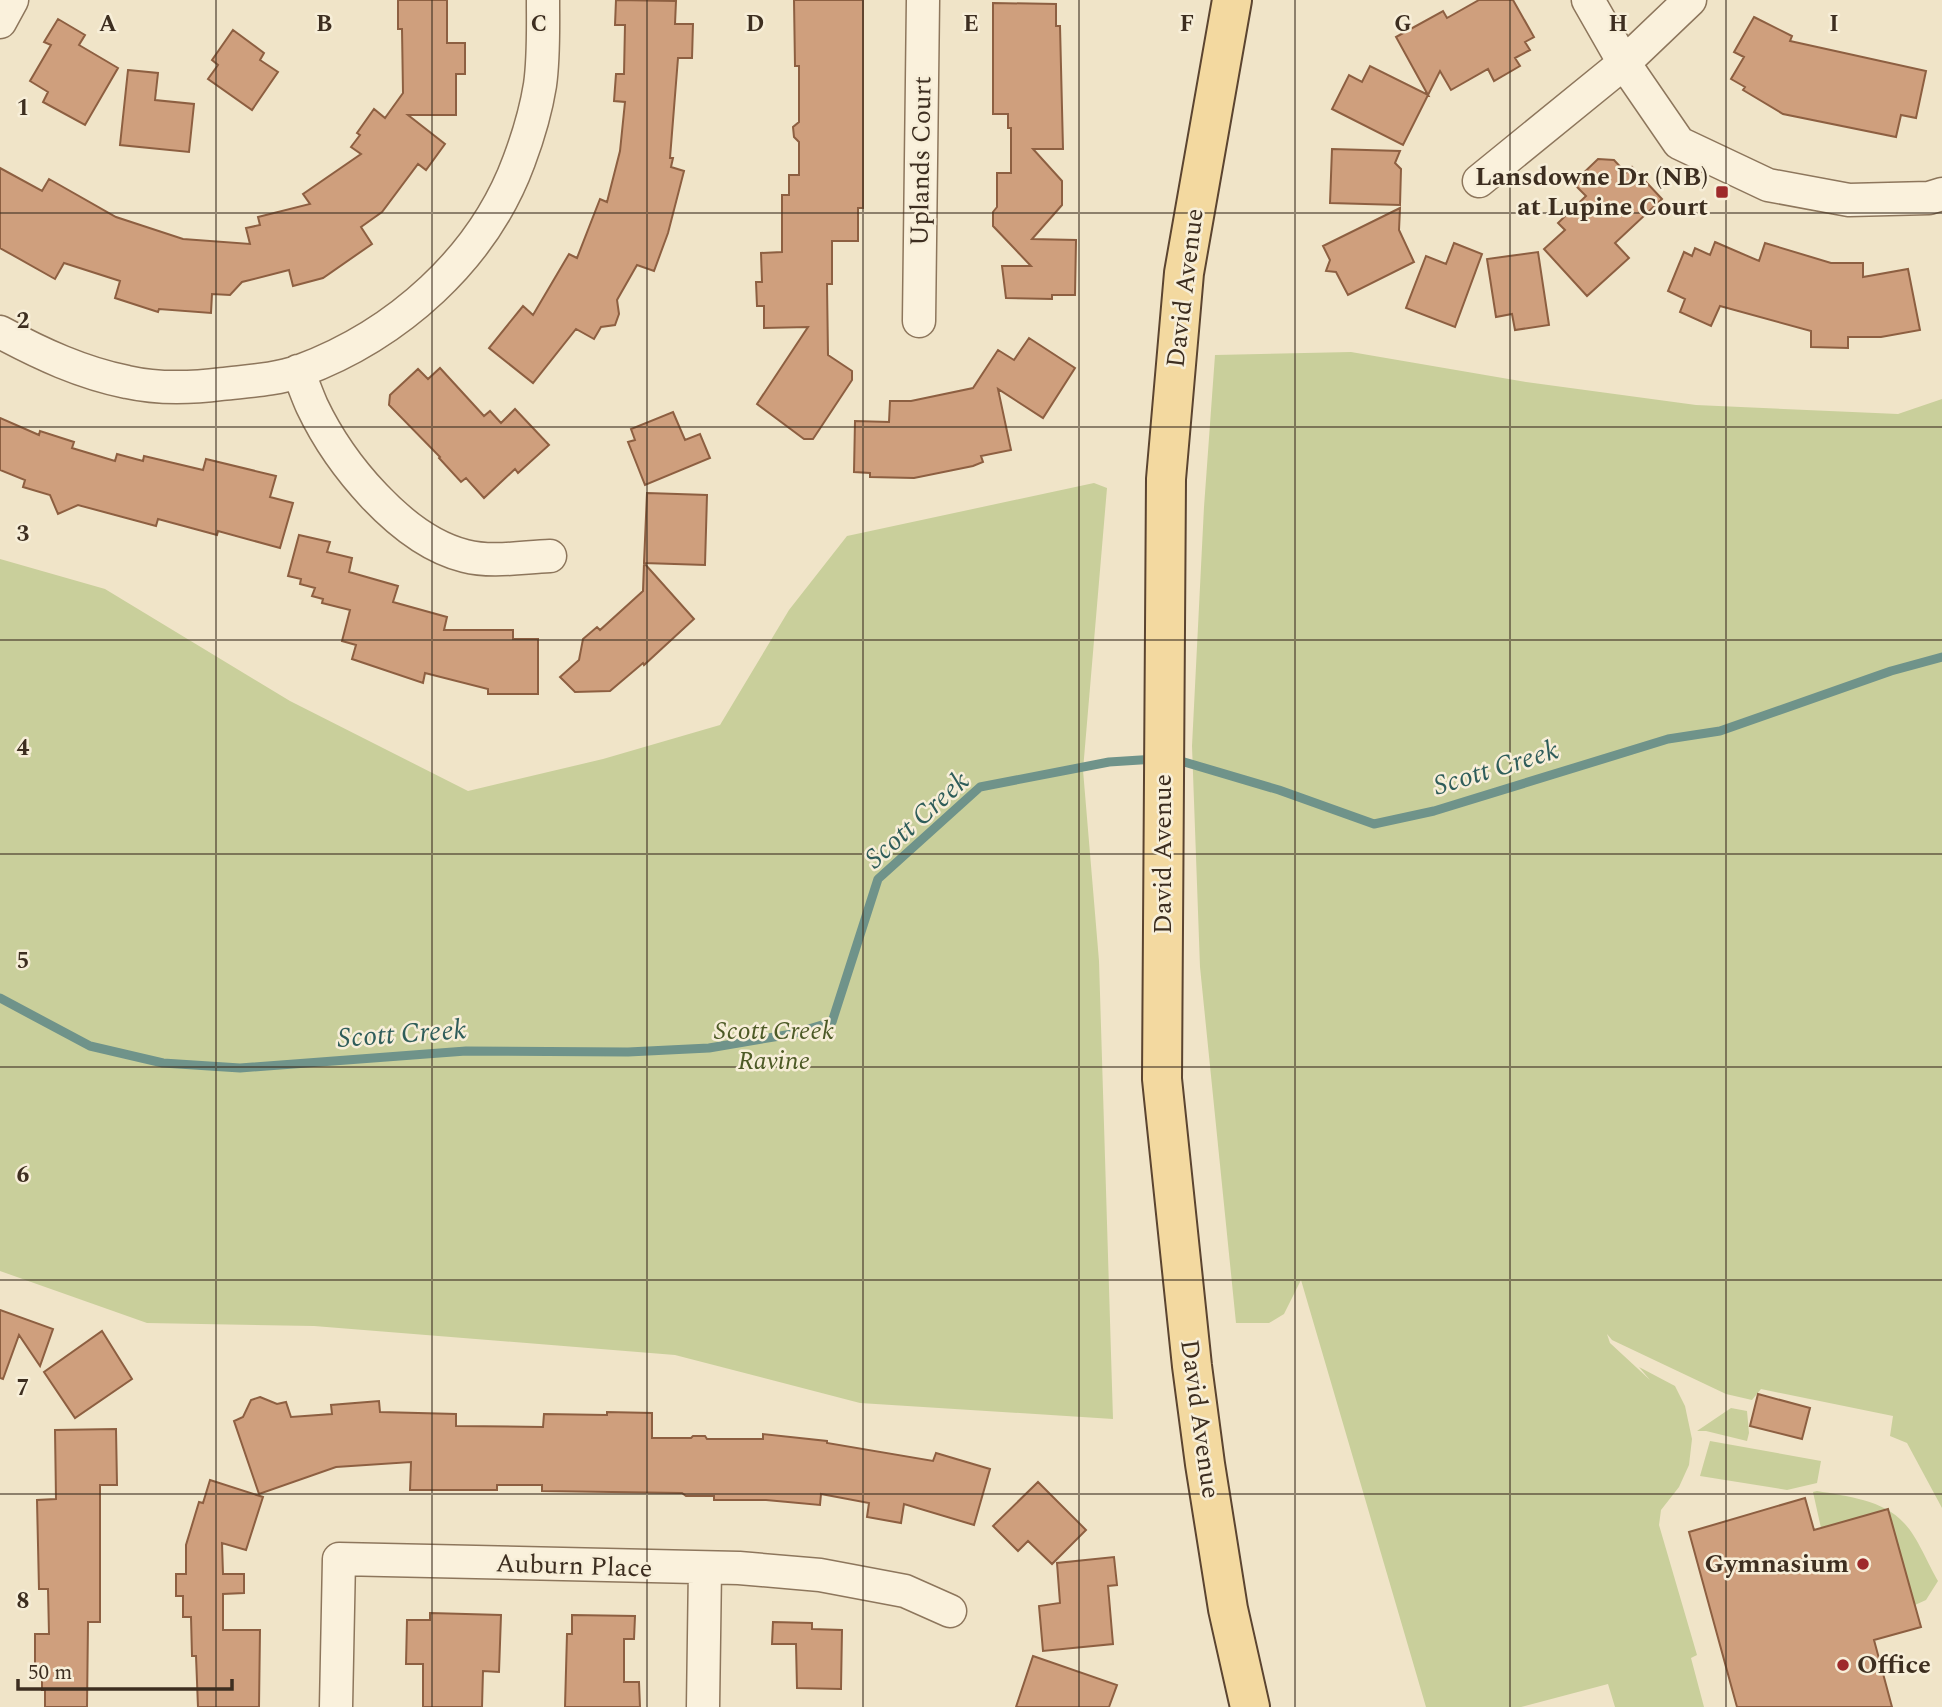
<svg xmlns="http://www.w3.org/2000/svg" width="1942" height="1707" viewBox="0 0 1942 1707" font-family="Spectral,serif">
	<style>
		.green { fill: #c9cf9b }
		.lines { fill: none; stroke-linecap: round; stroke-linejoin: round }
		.stream { stroke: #6f938a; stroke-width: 9 }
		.building { fill: #cf9f7d; stroke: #8d5f41; stroke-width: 2 }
		.minor-casing { stroke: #8d765c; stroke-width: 35 }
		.major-casing { stroke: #5b4430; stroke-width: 42 }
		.minor { stroke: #faf1dc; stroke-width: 32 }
		.major { stroke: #f3d9a0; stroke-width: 38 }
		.grid { fill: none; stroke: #3d2e20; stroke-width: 2; stroke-opacity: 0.55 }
		.poi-dot { fill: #9e2a2b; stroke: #f7eed8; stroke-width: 2.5 }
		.labels { text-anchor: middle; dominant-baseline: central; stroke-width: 5; stroke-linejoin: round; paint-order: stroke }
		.street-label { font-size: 26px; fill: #3d2e20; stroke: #f7eed8 }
		.poi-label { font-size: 26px; font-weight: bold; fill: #3d2e20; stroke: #f7eed8; text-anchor: end }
		.park-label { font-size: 26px; font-style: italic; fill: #4d5a26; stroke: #f7eed8 }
		.water-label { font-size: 28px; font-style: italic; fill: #2f5d5a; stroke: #f7eed8 }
		.grid-label { font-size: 23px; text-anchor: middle; font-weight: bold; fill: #3d2e20; stroke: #f7eed8; stroke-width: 5; stroke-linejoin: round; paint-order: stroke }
	</style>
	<rect width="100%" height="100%" fill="#f0e4c8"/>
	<path class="green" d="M1351 352 1526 382 1696 405 1898 414 1942 399V1508L1907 1443 1890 1436 1893 1416 1761 1389 1752 1400 1726 1394 1612 1340 1607 1334 1610 1343 1650 1380 1639 1367 1675 1386 1685 1406 1692 1439 1689 1465 1679 1487 1661 1510 1659 1525 1697 1655 1691 1658 1704 1707H1615L1608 1684 1521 1707H1426L1301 1280 1284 1314 1269 1323H1236L1200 967 1192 746 1204 507 1215 355Z
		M1094 483 1107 488 1083 770 1099 961 1113 1419 860 1403 675 1355 314 1326 147 1323 0 1271V559L105 589 290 701 468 791 603 759 720 725 789 610 847 536Z
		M1731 1408 1747 1411 1749 1433 1747 1441 1706 1431H1697Z
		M1710 1441 1821 1461 1817 1483 1787 1490 1700 1476Z
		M1817 1491C1846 1496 1884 1500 1904 1523 1917 1536 1928 1564 1938 1581L1926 1600 1915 1605 1921 1627 1867 1642 1821 1528 1813 1492Z"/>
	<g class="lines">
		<path class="stream" d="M1174 759 1279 790 1374 824 1434 811 1668 739 1720 731 1891 671 1942 657
			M0 998 90 1046 163 1063 240 1068 466 1051 628 1052 709 1048 792 1034 832 1022 878 879 980 787 1109 762 1156 759"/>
	</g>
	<path class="building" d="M398 0H447V43H465V74H456V115H408L445 144 426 170 418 164 382 212 361 227 372 244 323 278 293 286 289 270 242 282 230 295 212 294 211 313 159 309 158 312 115 298 120 281 64 263 55 279 0 248V168L42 191 49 179 116 217 183 239 250 244 246 228 260 225 258 217 310 204 303 194 361 154 351 147 360 135 357 133 374 109 385 118 403 93 402 29H398Z
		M616 0 676 1 675 24H693L692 58H678L670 158H673L671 167 684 171 668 233 654 271 637 265 617 300 619 314 615 325 601 327 594 339 576 329 533 383 489 348 523 306 533 315 569 254 577 258 600 199 607 202 620 151 625 102 614 101 616 74H624L625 25H615Z
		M794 0H863V208H858V241H832V284H827L828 355 852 371V380L813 439H804L757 404 808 327 764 328V306H757L756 282H762L761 253 782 252V195H789V175H799V142L794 137 793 127 799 122V66H795Z
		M1479 0H1513L1534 37 1525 42 1530 50 1515 58 1520 66 1494 81 1488 69 1451 90 1440 71 1403 145 1332 109 1349 75 1362 82 1370 66 1428 95 1396 37 1443 11 1447 18Z
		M993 3 1056 4V26H1060L1063 149H1033L1062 181V205L1032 239 1076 240 1075 295H1052V299L1006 298 1002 266H1031L993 226V212L997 207V173H1011V128H1008V114H993Z
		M1754 17 1792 36 1790 41 1926 71 1916 118 1901 115 1896 137 1783 114 1743 90 1745 87 1731 79 1744 57 1734 52Z
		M58 19 85 35 79 45 118 68 85 125 43 102 48 92 30 81 51 45 44 42Z
		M233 30 264 53 260 60 278 72 252 110 208 79 218 65 212 60Z
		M128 70 158 73 155 100 194 104 189 152 120 145Z
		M1332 149 1400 151 1395 163 1401 169 1400 205 1330 203Z
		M1598 159 1614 160 1626 173 1632 167 1662 199 1615 243 1629 258 1587 296 1544 249 1565 230 1558 223 1586 196 1573 183Z
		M1400 208 1399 230 1414 262 1348 295 1336 272 1326 271 1330 260 1323 246Z
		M1715 242 1759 261 1765 243 1831 263H1863V277L1908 269 1920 330 1881 337H1848V348L1811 347V331L1720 306 1711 326 1680 312 1685 299 1668 291 1684 252 1692 256 1695 248 1710 255Z
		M1454 243 1482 254 1455 327 1406 308 1426 256 1446 264Z
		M1538 252 1549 325 1515 330 1512 314 1496 317 1487 259Z
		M1029 338 1075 368 1043 418 998 389 1011 450 981 456 983 462 973 466 914 478 870 477V473L854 472 855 421 889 422 890 401H911L973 388 998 350 1014 360Z
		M440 368 484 416 490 411 501 423 515 409 549 445 518 473 515 469 484 498 466 478 461 482 439 458 440 457 389 405 390 395 418 369 428 379Z
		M673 412 685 440 700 434 710 458 645 485 628 442 635 440 631 429Z
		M0 418 39 435 40 431 74 442 72 448 115 461 117 454 143 461 144 456 203 470 206 459 276 476 270 497 293 503 280 548 218 531 217 535 158 519 156 526 78 505 58 514 50 495 23 487 25 480 0 470Z
		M647 493 707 495 705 565 644 563Z
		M299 535 330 542 327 552 352 558 349 572 398 586 393 602 447 617 444 630H513V639H538V694H488V689L425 673 423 683 352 659 356 645 342 641 350 610 322 603 323 599 312 596 315 588 300 584 301 579 288 576Z
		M644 563 694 619 644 665 643 663 610 691 575 692 560 677 579 660 583 639 597 627 600 630 643 591Z
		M0 1310 53 1329 40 1366 19 1335 3 1379 0 1378Z
		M102 1331 132 1379 75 1418 44 1372Z
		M1758 1394 1810 1408 1802 1439 1750 1426Z
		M260 1397 277 1404 286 1402 291 1417 332 1414 331 1405 379 1401 380 1412 456 1414V1426L543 1427 544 1414 607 1415V1412L652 1413V1438H691L693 1436H705L707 1439H763V1434L827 1441V1443L933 1461 936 1453 990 1469 974 1525 904 1504 901 1523 867 1517 869 1503 821 1494 820 1505 766 1500H714V1496H686L682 1493 542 1491V1485H497V1490H410L411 1462 336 1467 259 1494 234 1421 243 1417 251 1400Z
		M116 1429 117 1485H100V1622H88L87 1707H45V1690H42V1666H35V1634H49L48 1589H39L37 1500 56 1499 55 1430Z
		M210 1480 263 1497 246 1550 222 1543 223 1574H244V1593L223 1594V1630H260L259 1707H198L196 1656H192L191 1617H183V1596H176V1574H186V1545L199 1502 203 1503Z
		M1038 1482 1086 1530 1052 1564 1028 1541 1018 1551 993 1526Z
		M1805 1498 1814 1530 1888 1509 1921 1627 1874 1640 1892 1707H1737L1689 1532Z
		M1114 1557 1117 1585 1108 1586 1113 1644 1043 1651 1039 1606 1060 1603 1057 1563Z
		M430 1613 501 1615 499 1672 483 1671 482 1707H423V1664H406L407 1620H430Z
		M572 1615 635 1616 634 1639H624V1682H639L640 1707H565L567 1634H572Z
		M773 1622 812 1623V1629L842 1630 841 1689 797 1688 796 1644H772Z
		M1033 1656 1117 1685 1109 1707H1016Z"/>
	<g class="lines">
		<g class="minor-casing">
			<path id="minor" d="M1588 0 1624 63 1679 143 1768 185 1849 200 1929 198 1942 194
				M0 22 12 0
				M1479 181 1624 63 1690 0
				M919 321 923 0
				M0 332C41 354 82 373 127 382 158 389 191 388 222 384 248 381 276 380 300 371 397 335 483 259 519 161 528 137 536 110 540 85 544 57 543 28 543 0
				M298 371C303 383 307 395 312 406 339 463 401 540 465 556 492 563 523 557 550 556
				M336 1707 339 1559 739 1568 820 1575 905 1591 950 1611
				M703 1707 705 1568"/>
		</g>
		<g class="major-casing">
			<path id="major" d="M1232 0 1184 273 1166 479 1162 1079 1192 1366 1205 1464 1228 1609 1250 1707"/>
		</g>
		<use href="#minor" class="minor"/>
		<use href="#major" class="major"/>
	</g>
	<path class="grid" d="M216 0V1707M432 0V1707M647 0V1707M863 0V1707M1079 0V1707M1295 0V1707M1510 0V1707M1726 0V1707M0 213H1942M0 427H1942M0 640H1942M0 854H1942M0 1067H1942M0 1280H1942M0 1494H1942"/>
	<g class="poi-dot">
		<rect x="1715" y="185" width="14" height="14" rx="3.5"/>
		<circle cx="1863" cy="1564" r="7"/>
		<circle cx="1843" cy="1665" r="7"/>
	</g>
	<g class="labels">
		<g class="street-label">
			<text transform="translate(921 161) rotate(-89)">Uplands Court</text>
			<text transform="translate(1185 288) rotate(-83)">David Avenue</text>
			<text transform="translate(1163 854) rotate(-90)">David Avenue</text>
			<text transform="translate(1200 1419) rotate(82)">David Avenue</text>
			<text transform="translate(574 1566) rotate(2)">Auburn Place</text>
		</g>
		<g class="poi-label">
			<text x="1708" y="177">Lansdowne Dr (NB)<tspan x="1708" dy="30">at Lupine Court</tspan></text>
			<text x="1849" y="1564">Gymnasium</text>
			<text x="1857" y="1665" text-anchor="start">Office</text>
		</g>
		<g class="park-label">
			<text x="774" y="1031">Scott Creek<tspan x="774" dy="30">Ravine</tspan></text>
		</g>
		<g class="water-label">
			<text transform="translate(1496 768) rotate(-17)">Scott Creek</text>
			<text transform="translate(917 820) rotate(-42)">Scott Creek</text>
			<text transform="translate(402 1034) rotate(-4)">Scott Creek</text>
		</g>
	</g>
	<g class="grid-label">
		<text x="108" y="31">A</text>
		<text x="324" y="31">B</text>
		<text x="539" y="31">C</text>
		<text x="755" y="31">D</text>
		<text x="971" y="31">E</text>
		<text x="1187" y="31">F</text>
		<text x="1403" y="31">G</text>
		<text x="1618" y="31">H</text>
		<text x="1834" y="31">I</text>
		<text x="23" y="115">1</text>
		<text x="23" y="328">2</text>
		<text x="23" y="541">3</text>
		<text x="23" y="755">4</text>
		<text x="23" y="968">5</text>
		<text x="23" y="1182">6</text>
		<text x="23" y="1395">7</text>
		<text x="23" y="1608">8</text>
	</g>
	<path d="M18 1679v10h214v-10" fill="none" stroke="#3d2e20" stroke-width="3.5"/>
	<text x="28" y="1679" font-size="21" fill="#3d2e20" stroke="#f7eed8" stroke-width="5" paint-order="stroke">50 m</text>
</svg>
